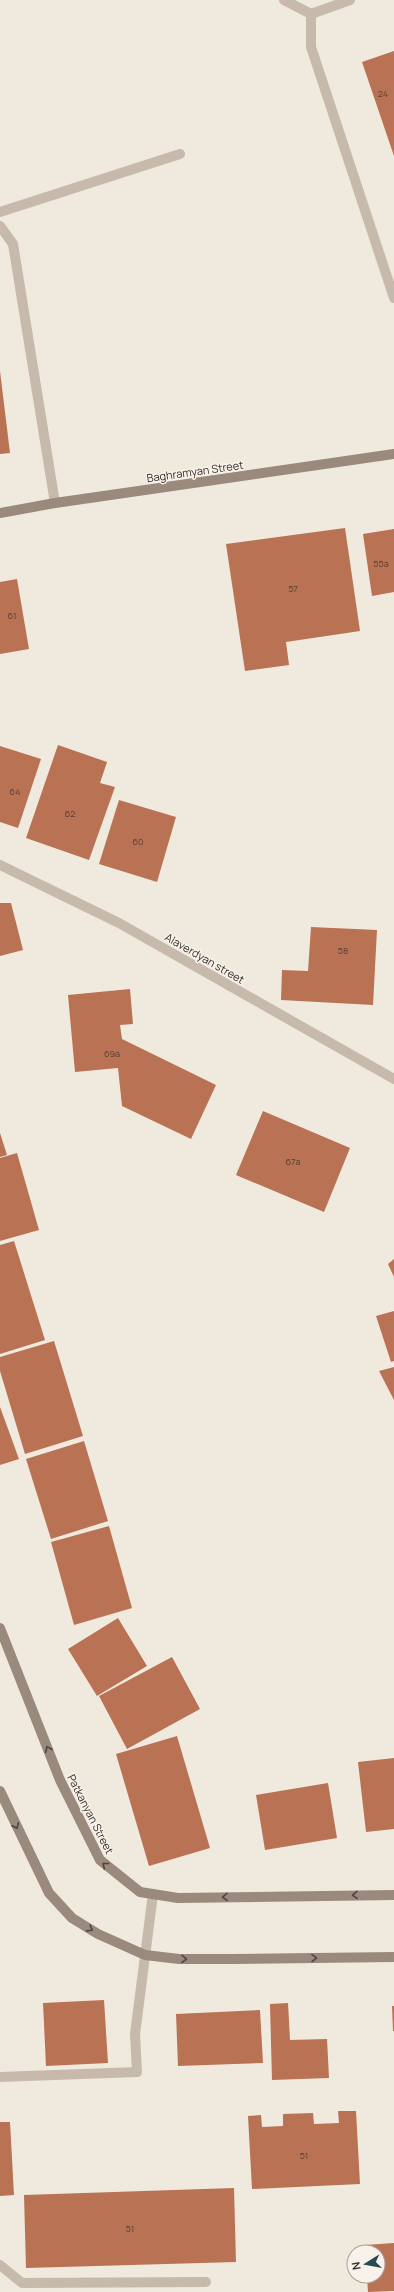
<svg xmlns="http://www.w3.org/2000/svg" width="394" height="2292" viewBox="0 0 394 2292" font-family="Manrope,sans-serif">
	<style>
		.building { fill: #b97253 }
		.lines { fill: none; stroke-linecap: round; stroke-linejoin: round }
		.service { stroke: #c7b9ab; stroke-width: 10 }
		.minor { stroke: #c7b9ab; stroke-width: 10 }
		.secondary { stroke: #9a897d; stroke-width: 10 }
		.oneway { stroke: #4f453f }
		.labels { text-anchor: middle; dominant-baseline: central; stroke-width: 3; stroke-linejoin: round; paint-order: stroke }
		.number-label { font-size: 9px; fill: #573f34 }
		.street-label { font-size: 11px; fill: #362e2a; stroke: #f8f2ea }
	</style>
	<rect width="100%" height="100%" fill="#f0e9de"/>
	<path class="building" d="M394 51V156L362 62Z
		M0 371 10 453 0 454Z
		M345 528 360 631 286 642 289 665 245 671 226 544Z
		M394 529V592L372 596 363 534Z
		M17 579 29 649 0 654V582Z
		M58 745 107 762 100 783 115 787 89 860 26 838Z
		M0 746 41 759 18 828 0 822Z
		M119 800 176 817 157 882 99 864Z
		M0 903H11L23 950 0 956Z
		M311 927 377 930 373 1005 281 1000 282 970 308 971Z
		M130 989 133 1024 120 1025 122 1039 216 1085 191 1139 122 1106 118 1068 75 1072 68 995Z
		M263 1111 350 1148 324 1212 236 1175Z
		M0 1133 7 1155 0 1157Z
		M17 1153 39 1230 0 1241V1158Z
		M14 1241 45 1340 0 1354V1245Z
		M394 1259V1277L388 1264Z
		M394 1311V1361L391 1362 376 1316Z
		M54 1341 83 1436 25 1454 0 1371V1357Z
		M394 1367V1400L379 1371Z
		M0 1407 19 1459 0 1465Z
		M84 1441 108 1521 51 1539 26 1459Z
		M109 1526 132 1608 74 1625 51 1542Z
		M118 1618 147 1666 97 1696 68 1649Z
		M172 1657 200 1709 127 1749 99 1696Z
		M177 1736 210 1848 149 1866 116 1754Z
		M394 1758V1829L366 1832 358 1762Z
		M328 1783 337 1838 265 1850 256 1795Z
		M104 2000 108 2063 46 2066 43 2003Z
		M288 2003 290 2040 327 2039 329 2078 272 2080 270 2004Z
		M392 2006H394V2031H393Z
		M260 2010 263 2063 178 2066 176 2014Z
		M338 2111H356L360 2184 252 2189 248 2116 261 2115 262 2127 283 2126V2114L313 2113 314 2124 339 2123Z
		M0 2122H10L14 2195 0 2196Z
		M234 2188 236 2262 26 2268 24 2195Z
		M394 2243V2291L368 2292 367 2276H378V2252H366L365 2245Z"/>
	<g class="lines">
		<path class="service" d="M311 14V47L394 298
			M0 212 180 154
			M0 226 13 244 55 503
			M0 2077 137 2072 135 2034 153 1894
			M0 2265 22 2283 206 2282"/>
		<path class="minor" d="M284 0 311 14 350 0
			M0 865 119 923 394 1079"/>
		<path class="secondary" d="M0 513 55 503 394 454
			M0 1628 60 1780 100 1860 140 1892 178 1898 394 1895
			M0 1791 49 1893 72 1918 98 1934 145 1955 179 1959H232L394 1957"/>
	</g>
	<defs><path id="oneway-chevron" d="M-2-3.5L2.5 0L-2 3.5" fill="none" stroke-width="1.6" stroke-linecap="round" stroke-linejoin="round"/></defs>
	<g class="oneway">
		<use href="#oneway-chevron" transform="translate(48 1749) rotate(-112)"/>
		<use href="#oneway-chevron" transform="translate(16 1826) rotate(65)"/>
		<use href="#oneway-chevron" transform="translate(105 1865) rotate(-141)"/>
		<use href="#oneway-chevron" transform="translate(355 1895) rotate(179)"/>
		<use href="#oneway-chevron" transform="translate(225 1897) rotate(179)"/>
		<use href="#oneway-chevron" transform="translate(90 1929) rotate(31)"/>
		<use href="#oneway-chevron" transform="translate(314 1958) rotate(-1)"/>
		<use href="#oneway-chevron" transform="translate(184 1959) rotate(1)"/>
	</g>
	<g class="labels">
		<g class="number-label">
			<text x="383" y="93">24</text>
			<text x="381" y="563">55a</text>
			<text x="293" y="588">57</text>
			<text x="12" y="615">61</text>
			<text x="15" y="791">64</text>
			<text x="70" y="813">62</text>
			<text x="138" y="841">60</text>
			<text x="343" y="950">58</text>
			<text x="112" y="1053">69a</text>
			<text x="293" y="1161">67a</text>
			<text x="304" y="2155">51</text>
			<text x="130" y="2228">51</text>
		</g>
		<g class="street-label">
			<text transform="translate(195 471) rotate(-8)">Baghramyan Street</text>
			<text transform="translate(205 958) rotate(30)">Alaverdyan street</text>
			<text transform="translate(91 1814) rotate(63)">Patkanyan Street</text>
		</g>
	</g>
	<g transform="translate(366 2264) rotate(259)"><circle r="19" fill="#f8f2ea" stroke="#aaa49d"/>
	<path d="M0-3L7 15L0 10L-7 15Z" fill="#244d53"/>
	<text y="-6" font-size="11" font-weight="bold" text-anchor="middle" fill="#362e2a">N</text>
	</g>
</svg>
